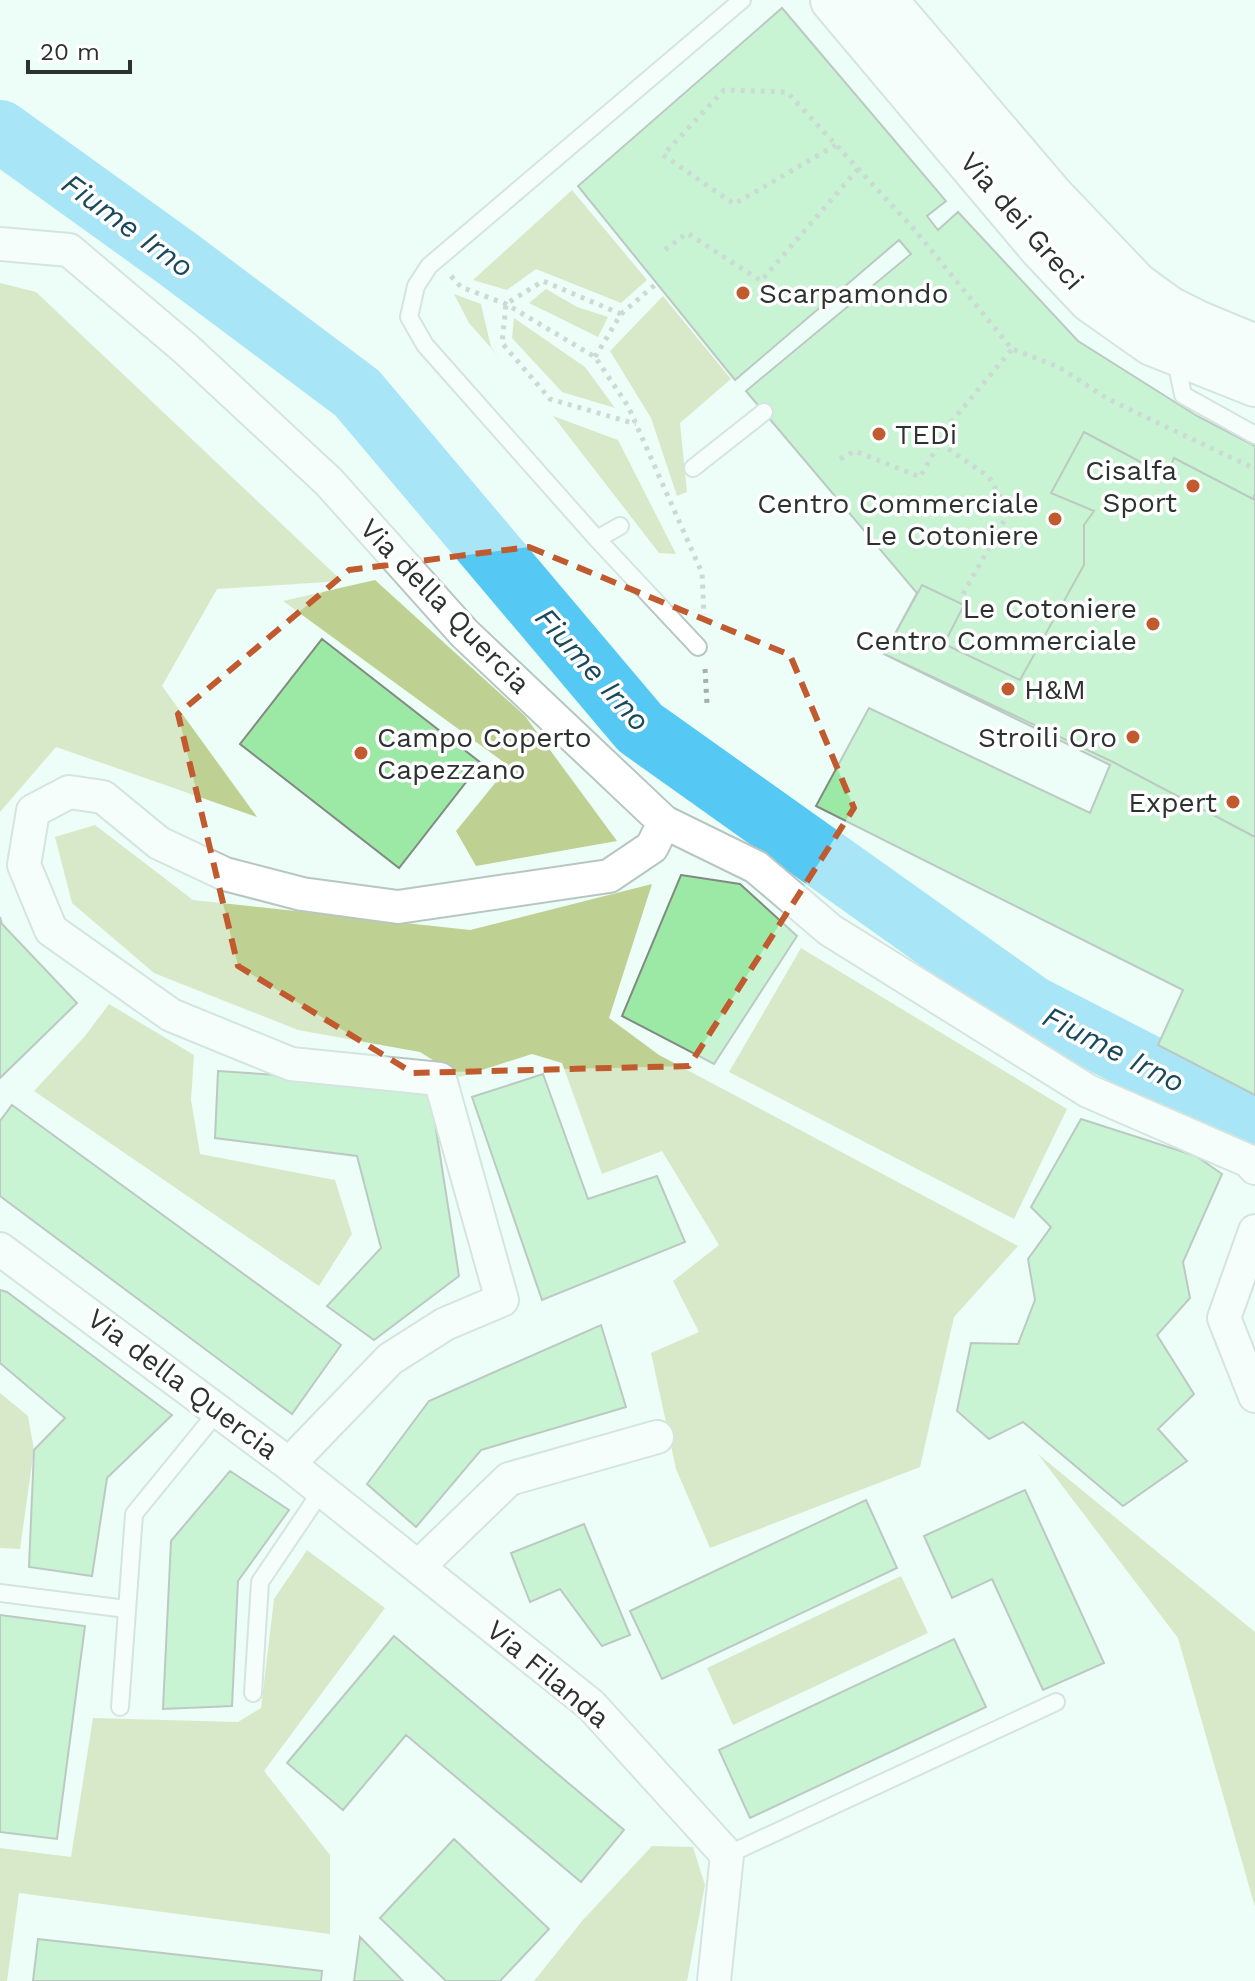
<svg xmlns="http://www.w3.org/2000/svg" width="1255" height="1981" viewBox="0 0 1255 1981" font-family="'Work Sans',sans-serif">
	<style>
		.green { fill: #bfd192 }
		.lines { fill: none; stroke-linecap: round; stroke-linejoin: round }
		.river { stroke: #55c8f4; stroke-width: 62 }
		.building { fill: #9ce9a6; stroke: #818b82; stroke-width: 2 }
		.lane-casing { stroke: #b7c6c1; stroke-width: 20 }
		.street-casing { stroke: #b7c6c1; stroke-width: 36 }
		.secondary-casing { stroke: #b7c6c1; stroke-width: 48 }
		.path { stroke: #a4b0ac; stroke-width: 5; stroke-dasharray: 4 6; stroke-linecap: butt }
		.lane { stroke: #fff; stroke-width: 16 }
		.street { stroke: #fff; stroke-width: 32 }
		.secondary { stroke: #fff; stroke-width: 44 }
		.marked { fill: none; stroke: #c15a2f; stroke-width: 6; stroke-dasharray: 16 10; stroke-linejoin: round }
		.poi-dot { fill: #c15a2f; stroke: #fff; stroke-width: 3 }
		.labels { text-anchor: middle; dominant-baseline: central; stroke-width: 7; stroke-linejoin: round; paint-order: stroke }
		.street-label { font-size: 28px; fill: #2c3230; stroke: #fff }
		.poi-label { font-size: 28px; fill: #2c3230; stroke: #fff; text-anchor: end }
		.water-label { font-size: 30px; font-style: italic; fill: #19495c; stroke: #fff }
	</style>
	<rect width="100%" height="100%" fill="#edfdf7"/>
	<path class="green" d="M572 190 647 280 621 303 536 269 507 290 473 280Z
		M0 283 36 292 342 581 217 589 162 686 257 817 56 747 0 812Z
		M546 289 577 307 608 317 598 337 529 303Z
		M454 294 481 304 491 347 499 357 469 323Z
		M663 296 731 379 680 423 687 492 677 496 651 418 610 351Z
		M514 318 585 367 615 408 562 392 512 338Z
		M553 416 618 440 676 554 659 553Z
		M375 580 525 716 617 841 476 866 456 831 509 766 283 601Z
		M95 825 193 900 470 930 652 884 609 1018 659 1055 1018 1246 954 1317 920 1467 710 1548 676 1469 651 1353 699 1332 673 1281 719 1245 662 1151 602 1174 562 1063 532 1054 460 1077 420 1052 298 1030 154 973 72 903 55 837Z
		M801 948 1067 1109 1014 1219 729 1072Z
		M109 1004 194 1055 191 1100 200 1154 335 1180 352 1234 319 1286 34 1091 85 1036Z
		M0 1393 28 1416 34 1450 20 1549 0 1548Z
		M1038 1454 1255 1632V1907L1178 1638Z
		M307 1550 385 1608 264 1771 330 1855V1934L19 1893 7 1981H0V1848L71 1857 93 1718 238 1722 261 1708 274 1599Z
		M901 1576 928 1633 733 1725 707 1668Z
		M652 1846 693 1847 705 1885 687 1981H534L582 1921Z"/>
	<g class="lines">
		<path class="river" d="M0 131 178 259 357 393 640 728 1031 1006 1255 1121"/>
	</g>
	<path class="building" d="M782 8 946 201 927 216 938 230 958 212 1078 341 1197 416 1255 446V1095L1158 1045 1183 990 816 806 869 708 1090 813 1110 765 884 654 917 593 746 391 911 254 899 240 735 380 578 186Z
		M1084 432 1167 476 1174 458 1253 499 1255 493V837L1113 762 884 654 922 585 964 605 944 644 1020 680 1084 565V525L1094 511 1051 493Z
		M322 639 481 763 399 868 240 744Z
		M681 875 740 884 797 936 714 1064 622 1016Z
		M0 917 2 924 77 1003 0 1078Z
		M218 1071 429 1085 459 1276 374 1340 327 1306 381 1248 357 1156 215 1138Z
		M543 1074 588 1199 657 1176 685 1242 542 1300 472 1097Z
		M12 1105 341 1345 292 1414 0 1196V1121Z
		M1081 1119 1196 1156 1222 1174 1183 1262 1190 1298 1157 1335 1194 1394 1158 1429 1187 1461 1123 1506 1023 1422 989 1439 957 1411 971 1343 1018 1344 1035 1300 1028 1259 1051 1227 1031 1207Z
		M0 1290 7 1292 172 1415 107 1478 92 1576 29 1567 34 1450 65 1418 0 1363Z
		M601 1325 626 1407 481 1450 416 1527 367 1484 429 1401Z
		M230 1471 289 1510 238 1581 232 1706 163 1709 171 1541Z
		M1025 1490 1104 1663 1043 1690 992 1579 952 1598 924 1536Z
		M866 1500 897 1568 662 1679 630 1611Z
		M584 1524 630 1635 602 1646 560 1589 530 1602 511 1553Z
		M0 1615 85 1626 57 1839 0 1832Z
		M394 1636 624 1830 581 1882 406 1735 343 1810 287 1763Z
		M954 1639 986 1707 750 1818 719 1750Z
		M454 1839 549 1929 500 1981H446L380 1918Z
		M360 1937 403 1981H354Z
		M38 1939 322 1971 321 1981H33Z"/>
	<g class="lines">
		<g class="lane-casing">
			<path id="lane" d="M1175 356 1183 395 1255 435
				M693 468 764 412
				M597 539 620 526
				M698 647 597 539 425 345 409 317 416 286 429 266 742 0
				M0 1593 126 1609
				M253 1693 260 1582 322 1490
				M120 1707 134 1514 218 1411
				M727 1855 1056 1702"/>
		</g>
		<g class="street-casing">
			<path id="street" d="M0 244 69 250 186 349 329 482 464 633 664 822 652 847 609 876 398 907 302 894 225 874 159 843 103 797 69 792 33 811 24 865 51 930 171 1015 291 1064 440 1079 502 1300 445 1324 390 1359 289 1464 0 1249
				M664 822 756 867 830 930 1088 1091 1249 1161 1255 1168
				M1255 1231 1224 1318 1255 1396
				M289 1464 591 1705 727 1855 714 1981
				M418 1567 509 1479 657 1437"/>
		</g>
		<g class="secondary-casing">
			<path id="secondary" d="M833 0 1041 247 1091 300 1152 343 1255 384
				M884 0 1052 197 1136 285 1169 309 1197 323 1255 347"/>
		</g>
		<path class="path" d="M836 145 734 204 663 155 724 90 787 92 913 228 1012 349 1059 367 1108 399 1255 469
			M665 250 687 233 761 281 858 169
			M451 276 461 287 506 304 595 357 628 406 702 573 704 615
			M621 314 657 283
			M595 357 621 314 543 281 506 304 502 343 550 399 636 424
			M940 443 989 477 1009 512 963 594
			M840 459 855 451 920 477 952 421 1012 349
			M705 669 707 704"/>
		<use href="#lane" class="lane"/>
		<use href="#street" class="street"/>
		<use href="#secondary" class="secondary"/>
	</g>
	<path d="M0 0H1255V1981H0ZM529 547 790 655 854 808 689 1066 413 1073 238 966 178 714 349 570Z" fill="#edfdf7" fill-opacity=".55" fill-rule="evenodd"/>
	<path class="marked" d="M529 547 790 655 854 808 689 1066 413 1073 238 966 178 714 349 570Z"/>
	<g class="poi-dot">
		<circle cx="743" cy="293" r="8"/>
		<circle cx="879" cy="434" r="8"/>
		<circle cx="1193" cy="486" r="8"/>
		<circle cx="1055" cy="519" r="8"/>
		<circle cx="1153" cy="624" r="8"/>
		<circle cx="1008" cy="689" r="8"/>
		<circle cx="1133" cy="737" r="8"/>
		<circle cx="361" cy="753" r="8"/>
		<circle cx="1233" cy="802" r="8"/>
	</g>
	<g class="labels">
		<g class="street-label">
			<text transform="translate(1022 221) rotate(49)">Via dei Greci</text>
			<text transform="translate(445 606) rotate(46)">Via della Quercia</text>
			<text transform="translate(183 1384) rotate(37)">Via della Quercia</text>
			<text transform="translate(548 1674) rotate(40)">Via Filanda</text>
		</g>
		<g class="poi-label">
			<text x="759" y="293" text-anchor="start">Scarpamondo</text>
			<text x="895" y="434" text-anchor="start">TEDi</text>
			<text x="1177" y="470">Cisalfa<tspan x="1177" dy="32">Sport</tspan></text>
			<text x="1039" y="503">Centro Commerciale<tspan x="1039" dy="32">Le Cotoniere</tspan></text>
			<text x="1137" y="608">Le Cotoniere<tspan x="1137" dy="32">Centro Commerciale</tspan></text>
			<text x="1024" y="689" text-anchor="start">H&amp;M</text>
			<text x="377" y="737" text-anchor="start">Campo Coperto<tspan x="377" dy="32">Capezzano</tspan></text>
			<text x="1117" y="737">Stroili Oro</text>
			<text x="1217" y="802">Expert</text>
		</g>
		<g class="water-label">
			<text transform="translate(128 225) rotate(36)">Fiume Irno</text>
			<text transform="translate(593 669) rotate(48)">Fiume Irno</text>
			<text transform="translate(1114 1049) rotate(27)">Fiume Irno</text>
		</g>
	</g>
	<path d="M28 60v12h102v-12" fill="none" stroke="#2c3230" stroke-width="4"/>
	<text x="40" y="60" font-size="24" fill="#2c3230" stroke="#ffffff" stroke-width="6" paint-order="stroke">20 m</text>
</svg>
